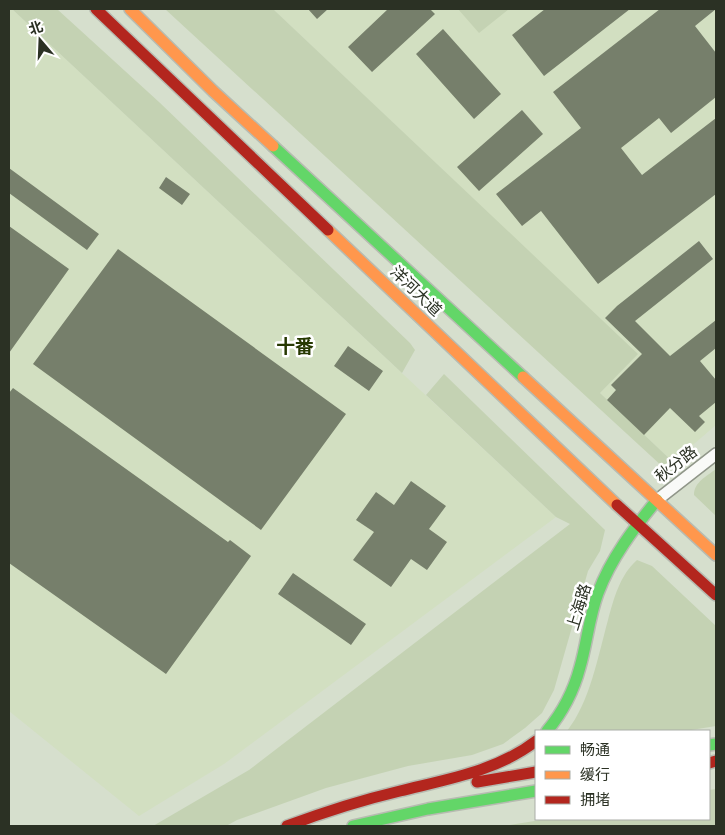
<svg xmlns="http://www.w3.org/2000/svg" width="725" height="835" viewBox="0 0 725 835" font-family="'Zilla Slab','Noto Sans SC',serif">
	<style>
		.built { fill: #d2dfc1 }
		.green { fill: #c4d2b3 }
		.building { fill: #767f6b }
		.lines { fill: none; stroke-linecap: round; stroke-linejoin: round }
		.street-casing { stroke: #909689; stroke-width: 14 }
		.fast-casing { stroke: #b7bbb1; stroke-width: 14 }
		.slow-casing { stroke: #b7bbb1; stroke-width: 14 }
		.jam-casing { stroke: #b7bbb1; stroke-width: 14 }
		.street { stroke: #f9faf8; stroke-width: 11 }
		.fast { stroke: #63d668; stroke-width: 11 }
		.slow { stroke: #ff974d; stroke-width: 11 }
		.jam { stroke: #b3261e; stroke-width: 11 }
		.labels { text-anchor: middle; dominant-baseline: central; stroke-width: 5; stroke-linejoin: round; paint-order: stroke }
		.street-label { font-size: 16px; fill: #2b3124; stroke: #fff }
		.quarter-label { font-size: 19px; font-weight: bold; fill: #273902; stroke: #fff }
	</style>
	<rect width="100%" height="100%" fill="#d6dfcd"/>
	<path class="built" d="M9 9H12L556 517 224 764 139 816 9 711Z
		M273 9H716V425L673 462 600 393 637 354Z"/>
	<path class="green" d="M12 9H57L159 102 410 343 415 350 402 373Z
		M165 9H273L638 354 600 393 673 462 664 468Z
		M458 9H509L479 33Z
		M444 374 605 530 600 551 588 571 554 690 542 713 525 728 503 744 472 755 408 766 326 788 237 820 226 826H153L249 770 570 524 556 517 426 395Z
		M716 469V516L694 495C694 482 707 476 716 469Z
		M637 560 652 566 716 626V726L685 731H567C590 702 598 656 608 620 614 598 620 575 637 560Z
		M716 789V826H504L547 819H709V790Z"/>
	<path class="building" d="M308 9H328L317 19Z
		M388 9H430L435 14 372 72 348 47Z
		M545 9H630L544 76 512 35Z
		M660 9H716L695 26 716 53V97L671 133 659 118 621 148 642 175 716 118V194L598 284 541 211 522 226 496 194 581 128 553 92Z
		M443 29 501 94 474 119 416 54Z
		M522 110 543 134 479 191 457 167Z
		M9 168 99 234 87 250 9 193Z
		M166 177 190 194 182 205 159 188Z
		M9 226 69 269 9 353Z
		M699 241 713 259 635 321 670 356 716 320V348L700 361 716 380V402L699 416 705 422 695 432 670 408 644 435 607 400 616 390 611 385 642 354 605 318 617 306Z
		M118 249 346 414 261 530 33 364Z
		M348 346 383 371 369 391 334 366Z
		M13 388 228 542 230 540 251 556 166 674 9 563V393Z
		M411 481 446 506 429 529 447 542 427 570 411 559 391 587 353 560 374 532 356 520 376 492 394 505Z
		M293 573 366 624 351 645 278 594Z"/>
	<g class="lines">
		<g class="street-casing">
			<path id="street" d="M657 500 716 454"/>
		</g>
		<g class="fast-casing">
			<path id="fast" d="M273 146 523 377
				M547 731C562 713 574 690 580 667 587 643 589 617 598 593 611 558 634 528 657 500
				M709 745 716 744
				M353 826 428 809 536 791"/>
		</g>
		<g class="slow-casing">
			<path id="slow" d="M130 9 213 91 273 146
				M328 230 617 505
				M523 377 716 555"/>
		</g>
		<g class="jam-casing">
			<path id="jam" d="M96 9 328 230
				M617 505 716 595
				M709 763 716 761
				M477 782 536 772
				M287 826C324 812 362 800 400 791 448 779 497 771 536 741"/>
		</g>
		<use href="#street" class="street"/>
		<use href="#fast" class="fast"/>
		<use href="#slow" class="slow"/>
		<use href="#jam" class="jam"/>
	</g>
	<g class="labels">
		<g class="street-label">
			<text transform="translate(416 291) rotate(44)">洋河大道</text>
			<text transform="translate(676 464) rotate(-38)">秋分路</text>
			<text transform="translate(579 607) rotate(-73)">上海路</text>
		</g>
		<g class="quarter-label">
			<text x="295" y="346">十番</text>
		</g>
	</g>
	<rect width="725" height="835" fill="none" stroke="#2b3124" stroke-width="20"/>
	<rect x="535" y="730" width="175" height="90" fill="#ffffff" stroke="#aaada7"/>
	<rect x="545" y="746" width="25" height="8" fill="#63d668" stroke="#aaada7"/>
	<text x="580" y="755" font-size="15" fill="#2b3124">畅通</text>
	<rect x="545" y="771" width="25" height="8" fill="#ff974d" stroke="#aaada7"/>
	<text x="580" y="780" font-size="15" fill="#2b3124">缓行</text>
	<rect x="545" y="796" width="25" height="8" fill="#b3261e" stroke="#aaada7"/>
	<text x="580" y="805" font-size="15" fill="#2b3124">拥堵</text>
	<g transform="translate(40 40) rotate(341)" stroke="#ffffff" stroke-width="4" paint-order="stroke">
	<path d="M0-4L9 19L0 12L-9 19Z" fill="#2b3124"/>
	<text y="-8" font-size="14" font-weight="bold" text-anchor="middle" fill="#2b3124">北</text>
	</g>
</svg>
